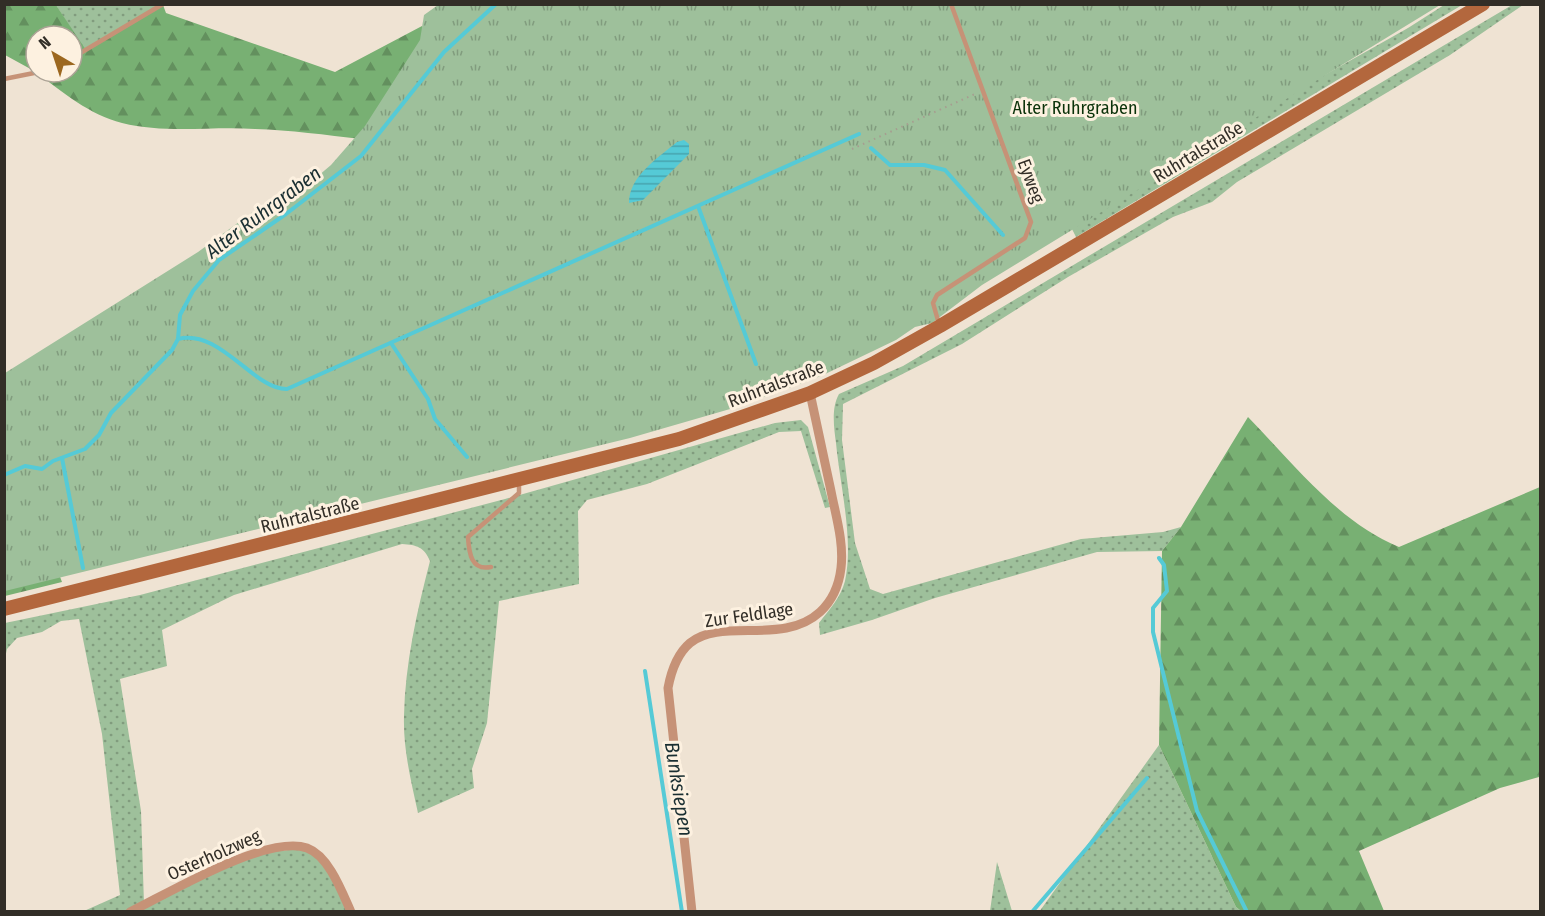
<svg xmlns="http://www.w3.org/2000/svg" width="1545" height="916" viewBox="0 0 1545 916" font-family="'Fira Sans Condensed',sans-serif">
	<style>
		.grass { fill: url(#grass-dots) }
		.forest { fill: url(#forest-firs) }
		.park { fill: url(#park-tufts) }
		.water { fill: url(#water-rules) }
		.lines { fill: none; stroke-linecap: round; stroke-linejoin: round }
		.stream { stroke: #55cad6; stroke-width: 4 }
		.path { stroke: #a69d90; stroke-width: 2; stroke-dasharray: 1.5 4.5; stroke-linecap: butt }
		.service { stroke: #c69277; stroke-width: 4.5 }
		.minor { stroke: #c69277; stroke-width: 9 }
		.secondary { stroke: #b3673d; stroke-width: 14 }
		.labels { text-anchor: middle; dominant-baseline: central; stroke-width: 6; stroke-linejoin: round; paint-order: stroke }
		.park-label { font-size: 18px; fill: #0a3209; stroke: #fdf1e0 }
		.street-label { font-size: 18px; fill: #322e27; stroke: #fdf1e0 }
		.water-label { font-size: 20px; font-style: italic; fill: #1a2f32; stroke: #fdf1e0 }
	</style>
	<defs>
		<pattern id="grass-dots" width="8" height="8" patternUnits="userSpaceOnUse" patternTransform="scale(1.5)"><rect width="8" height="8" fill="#9ec09b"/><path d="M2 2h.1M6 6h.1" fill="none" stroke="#819c7e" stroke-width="1.8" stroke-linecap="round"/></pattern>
		<pattern id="forest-firs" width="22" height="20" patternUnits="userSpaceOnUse" patternTransform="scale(1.5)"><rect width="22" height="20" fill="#78b073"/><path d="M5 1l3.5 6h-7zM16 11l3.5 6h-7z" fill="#63905e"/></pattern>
		<pattern id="park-tufts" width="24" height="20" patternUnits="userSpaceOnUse" patternTransform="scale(1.5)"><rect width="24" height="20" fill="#9ec09b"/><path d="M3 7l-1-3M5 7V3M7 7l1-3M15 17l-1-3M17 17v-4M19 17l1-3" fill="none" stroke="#819c7e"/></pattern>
		<pattern id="water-rules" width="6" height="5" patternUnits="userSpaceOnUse" patternTransform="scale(1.5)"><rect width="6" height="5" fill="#55cad6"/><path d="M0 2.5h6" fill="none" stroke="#47a4ae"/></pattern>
	</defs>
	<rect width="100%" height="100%" fill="#efe3d3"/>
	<path class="grass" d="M56 5H163L85 51Z
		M1444 5H1462L1076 237 1071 227 1273 104 1408 28Z
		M1512 5H1523L1450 55 1237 182 1212 202 1173 217 1068 277 962 344 843 404 842 440 855 543 870 589 883 594 1081 539 1163 532 1181 527 1162 551 1097 552 935 598 872 620 820 635 819 623C829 610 841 597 845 581 854 540 840 485 836 443 834 428 831 408 839 394L903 366Z
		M801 420 808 427 830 507 825 508 801 431 779 432 647 484 587 500 578 511 579 584 499 601 487 723 472 769 474 788 418 813C411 781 403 749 404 716 405 664 417 611 430 561 424 547 417 545 402 544L234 595 162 630 167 666 120 679 141 811 144 904 250 854 308 848 324 862 351 911H84L120 895 102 734 79 619 61 621 42 632 17 638 7 649 5 658V623L140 595 505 499 775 423Z
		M1159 745 1236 907 1241 911 1039 912Z
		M997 862 1012 911H990Z"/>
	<path class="forest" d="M5 4 56 5 86 50 163 5 166 13 335 72 422 26 440 50 361 139C326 135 290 130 255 129 211 126 166 134 122 123 90 115 62 92 36 72H72V36H36V72L5 55Z
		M1248 417C1293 463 1338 522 1399 547L1540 487 1539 777 1500 788 1359 851 1384 911H1241L1236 907 1159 745 1162 551 1181 527Z
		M4 553 56 566 62 582 5 596Z"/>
	<path class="park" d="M438 5H1440L982 285 932 323 915 327 896 340 821 376 737 407 630 438 5 591V373L198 252 254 211 318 176 331 165 365 126 420 40 424 15Z"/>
	<path class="water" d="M684 140 689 144V154L643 200 629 203C629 176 658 158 677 142Z"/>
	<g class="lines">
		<path class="stream" d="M871 148 890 165H924L945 170 1003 235
			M698 206 756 364
			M178 339C220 328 254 390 287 389L859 134
			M391 343 428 399 435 419 467 457
			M62 458 83 568
			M4 475 25 466 42 469 53 461 85 449 99 435 111 413 172 350 178 339 180 315 193 291 219 260 286 214 361 156 444 52 496 4
			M1159 558 1164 565 1167 591 1153 608V632L1197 811 1247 912
			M645 671 682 912
			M1032 912 1147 778"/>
		<path class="path" d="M852 149 975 94"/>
		<path class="service" d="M72 58 163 4
			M4 79 39 72
			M939 324 933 303 937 295 1025 238 1031 222 951 4
			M491 567C471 571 469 553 468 537L519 493V481"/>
		<path class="minor" d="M130 912C169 893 267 834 307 848 329 856 342 892 351 912
			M692 912 668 688C671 672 677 654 690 643 722 617 783 646 820 612 833 600 839 585 841 568 844 542 836 517 831 491 824 458 817 426 810 393"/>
		<path class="secondary" d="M4 609 679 439 810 393 874 363 940 326 1483 4"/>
	</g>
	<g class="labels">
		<g class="park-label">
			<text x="1075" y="108">Alter Ruhrgraben</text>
		</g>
		<g class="street-label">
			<text transform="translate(1198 152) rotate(-31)">Ruhrtalstraße</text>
			<text transform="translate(1031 181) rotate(70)">Eyweg</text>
			<text transform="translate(776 384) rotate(-21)">Ruhrtalstraße</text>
			<text transform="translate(310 515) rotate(-14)">Ruhrtalstraße</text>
			<text transform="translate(749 615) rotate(-8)">Zur Feldlage</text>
			<text transform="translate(214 855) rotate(-24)">Osterholzweg</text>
		</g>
		<g class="water-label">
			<text transform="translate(263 212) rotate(-37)">Alter Ruhrgraben</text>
			<text transform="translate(679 789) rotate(81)">Bunksiepen</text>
		</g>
	</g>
	<rect width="1545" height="916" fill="none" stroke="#322e27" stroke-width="12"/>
	<g transform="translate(54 54) rotate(321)"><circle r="28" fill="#fdf1e0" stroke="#aca396" stroke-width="1.5"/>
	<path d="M0-4.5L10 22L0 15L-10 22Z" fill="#9c671f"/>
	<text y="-9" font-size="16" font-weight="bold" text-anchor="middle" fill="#322e27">N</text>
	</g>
</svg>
